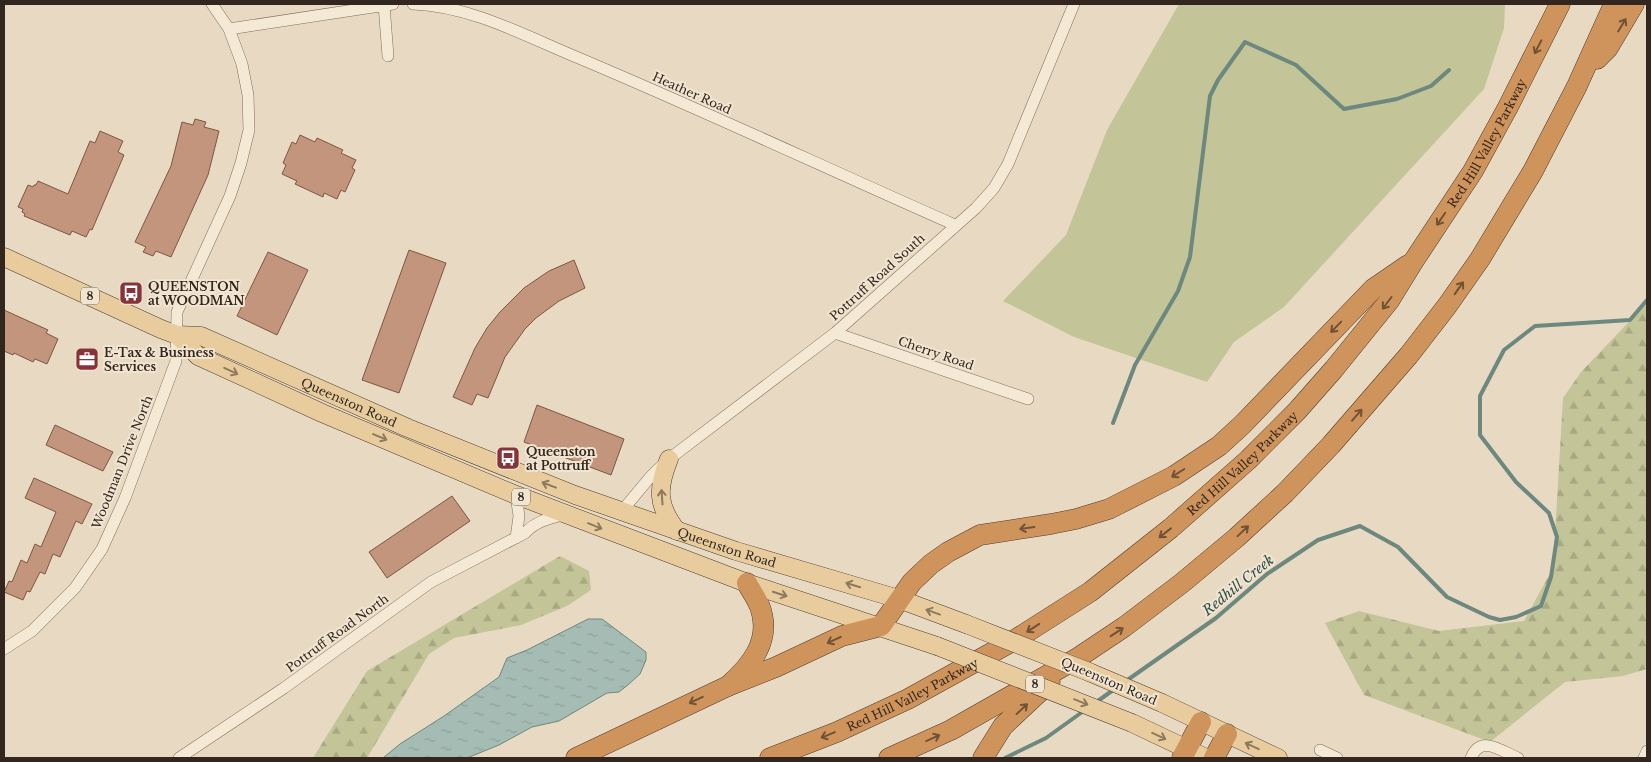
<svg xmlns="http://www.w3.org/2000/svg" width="1651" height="762" viewBox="0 0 1651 762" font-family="'Libre Baskerville',serif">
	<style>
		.green { fill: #c3c598 }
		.forest { fill: url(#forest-firs) }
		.water { fill: url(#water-ripples); stroke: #6c887f }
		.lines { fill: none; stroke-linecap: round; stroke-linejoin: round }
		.stream { stroke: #6c887f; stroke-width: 4 }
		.building { fill: #c2957c; stroke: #7d5744 }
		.minor-casing { stroke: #806d5b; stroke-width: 12 }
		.primary-casing { stroke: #4e3c2f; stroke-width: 19 }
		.motorway-casing { stroke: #4e3c2f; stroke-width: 21 }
		.minor { stroke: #f4e9d4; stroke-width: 11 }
		.primary { stroke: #e8cc9e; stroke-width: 18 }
		.motorway { stroke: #cf945c; stroke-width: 20 }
		.primary-bridge-casing { stroke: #4e3c2f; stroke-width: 19; stroke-linecap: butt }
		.primary-bridge { stroke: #e8cc9e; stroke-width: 18 }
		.oneway { stroke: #715237 }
		.oneway2 { stroke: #8d795e }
		.labels { text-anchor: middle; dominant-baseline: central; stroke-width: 4; stroke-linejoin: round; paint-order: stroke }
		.shield { fill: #f1e5d1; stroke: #6b5f54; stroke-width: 1 }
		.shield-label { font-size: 11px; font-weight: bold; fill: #32261e }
		.street-label { font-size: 12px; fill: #32261e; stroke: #f1e5d1 }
		.poi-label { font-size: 12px; font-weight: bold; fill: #32261e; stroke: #f1e5d1; text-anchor: start }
		.water-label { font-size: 14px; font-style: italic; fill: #2f504b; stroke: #f1e5d1 }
	</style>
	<defs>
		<pattern id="forest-firs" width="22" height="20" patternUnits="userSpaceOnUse" patternTransform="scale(1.25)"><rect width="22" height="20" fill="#c3c598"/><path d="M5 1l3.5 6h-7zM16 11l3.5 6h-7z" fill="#a8a983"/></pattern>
		<pattern id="water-ripples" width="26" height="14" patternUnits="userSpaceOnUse" patternTransform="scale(1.25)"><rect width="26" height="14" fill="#a4bcb3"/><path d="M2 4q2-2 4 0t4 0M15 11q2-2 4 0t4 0" fill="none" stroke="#8ea19a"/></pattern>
	</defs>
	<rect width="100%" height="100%" fill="#e8dac2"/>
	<path class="green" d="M1179 4H1505L1504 28 1484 89 1284 307 1234 342 1207 382 1074 337 1003 301 1066 235 1107 130Z"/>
	<path class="forest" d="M1647 303V669L1623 676 1565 682 1490 742 1364 695 1325 623 1359 611 1439 631 1524 621 1553 568 1563 398 1581 372Z
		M560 556 589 571 591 590 567 606 521 625 454 638 429 654 367 758H313L367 671Z"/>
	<path class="water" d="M588 619H602L646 652V660L640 674 629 684 619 692 607 693 559 721 532 727 499 745 467 758H383L400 744 444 716 499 677 507 658 527 650Z"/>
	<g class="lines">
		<path class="stream" d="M1113 423 1135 365 1178 291 1190 257 1210 96 1218 80 1245 42 1296 65 1344 109 1397 99 1431 86 1449 70
			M1126 681 1216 618 1267 574 1318 540 1360 526 1398 547 1447 597 1489 617 1500 620 1516 617 1541 606 1551 577 1557 537 1549 513 1516 482 1480 435V396L1504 350 1535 326 1630 320 1647 300
			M1095 703 1116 688
			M1005 758 1046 738 1085 710"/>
	</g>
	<path class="building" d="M195 119 206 122 204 127 219 131 208 175 171 257 156 251 153 256 143 252 146 247 135 242 171 166 182 122 193 125Z
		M100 131 123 141 118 152 124 155 92 230 90 229 86 237 72 231 70 235 24 216 25 214 22 212 23 209 18 207 28 185 33 187 34 185H36L38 181 68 194 90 141 95 143Z
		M300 135 315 142 317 138 343 150 341 153 356 160 352 168 355 170 345 192 341 190 337 199 324 193 323 197 295 184 297 181 282 174 286 165 283 163 292 142 296 144Z
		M409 250 446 263 399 393 362 380Z
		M268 252 308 270 277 335 237 316Z
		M574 260 585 288 559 301 536 318 525 329 505 357 488 398 477 394 472 405 453 397 475 348 487 328 500 312 524 288 549 271Z
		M4 310 48 330 46 333 58 339 47 364 35 359 33 362 14 353 13 355 4 351Z
		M537 405 624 439 611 475 524 442Z
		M55 425 113 452 103 471 46 445Z
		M34 478 92 504 82 524 76 521 60 557 53 554 45 574 40 572 30 592 27 591 23 600 4 592 9 581 12 582 21 560 27 563 35 544 41 547 56 512 25 498Z
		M452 496 470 521 387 578 369 552Z"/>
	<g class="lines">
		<g class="minor-casing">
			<path id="minor" d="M413 4C472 6 527 37 581 59 707 112 830 170 955 225
				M384 5 388 56
				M229 29 393 4
				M835 333 1028 399
				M516 495 519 516 516 538
				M621 512 652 475 669 459 835 333 976 208 994 188 1008 164 1074 4
				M4 649 32 631 75 588 102 549 125 498 176 361 177 312 230 196 241 163 249 130 248 95 242 64 229 29 212 4
				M1320 750 1337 758
				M179 758 284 688 431 582 525 533C536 521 550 518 566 514
				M1471 758C1481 734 1501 751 1518 758
				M1644 758 1647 751"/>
		</g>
		<g class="primary-casing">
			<g id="primary">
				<path id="s1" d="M4 257 161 329 177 335 201 336 408 428 575 495 736 551 899 599 966 624"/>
				<path d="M177 335 198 356 322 413 516 495 747 583 937 646"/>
				<path d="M669 459C657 488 657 506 677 531"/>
				<path d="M1089 672 1162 703 1278 758"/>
				<path d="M1132 723 1206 758"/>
			</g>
		</g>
		<g class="motorway-casing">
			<g id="motorway">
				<path d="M1597 59 1608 48 1634 4"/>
				<path d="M728 686 776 667 842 636 881 626 912 582 931 564 948 552 980 535 1051 524 1076 519 1109 509 1174 476 1219 446 1242 425 1373 289 1408 265"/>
				<path d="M576 758 728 686C751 666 772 640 760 607 757 599 751 591 747 583"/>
				<path id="s2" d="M770 758 837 732 908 699 1013 641 1090 592 1171 528 1248 460 1297 411 1334 369 1389 301 1413 262 1473 171 1508 107 1560 4"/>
				<path d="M889 758 951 730 1076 659 1124 627 1182 583 1236 538 1285 493 1331 445 1409 355 1447 306 1480 259 1533 171 1577 86 1614 4"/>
				<path d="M983 758 1003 726 1050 682"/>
				<path d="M1182 758 1201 722"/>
				<path d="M1214 758 1227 734"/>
			</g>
		</g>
		<use href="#minor" class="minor"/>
		<use href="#primary" class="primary"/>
		<use href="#motorway" class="motorway"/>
		<g class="primary-bridge-casing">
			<path id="primary-bridge" d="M966 624 1089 672
				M937 646 1132 723"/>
		</g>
		<use href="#primary-bridge" class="primary-bridge"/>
	</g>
	<defs><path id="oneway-shaft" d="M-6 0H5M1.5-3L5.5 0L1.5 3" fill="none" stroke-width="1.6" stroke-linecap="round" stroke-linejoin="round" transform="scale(1.25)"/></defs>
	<g class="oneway">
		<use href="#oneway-shaft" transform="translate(1622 25) rotate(-59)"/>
		<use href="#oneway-shaft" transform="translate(1538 47) rotate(117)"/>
		<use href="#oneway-shaft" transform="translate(1441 219) rotate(124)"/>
		<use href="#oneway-shaft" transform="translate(1459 288) rotate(-55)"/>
		<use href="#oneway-shaft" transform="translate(1387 303) rotate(127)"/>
		<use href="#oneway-shaft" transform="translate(1336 327) rotate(134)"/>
		<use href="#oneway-shaft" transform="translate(1357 415) rotate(-49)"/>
		<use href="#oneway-shaft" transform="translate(1178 473) rotate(148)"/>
		<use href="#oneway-shaft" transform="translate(1027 528) rotate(172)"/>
		<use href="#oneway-shaft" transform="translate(1243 531) rotate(-43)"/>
		<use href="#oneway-shaft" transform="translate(1165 533) rotate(142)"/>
		<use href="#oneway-shaft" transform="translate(1033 628) rotate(147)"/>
		<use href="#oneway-shaft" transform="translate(1117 632) rotate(-33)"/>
		<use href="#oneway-shaft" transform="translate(834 640) rotate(155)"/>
		<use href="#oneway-shaft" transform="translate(696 700) rotate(155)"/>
		<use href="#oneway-shaft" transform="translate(1022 709) rotate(-43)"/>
		<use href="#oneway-shaft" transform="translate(828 735) rotate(158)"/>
		<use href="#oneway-shaft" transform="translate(933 738) rotate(-24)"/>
	</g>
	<g class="oneway2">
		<use href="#oneway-shaft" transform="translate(231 371) rotate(25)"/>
		<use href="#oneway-shaft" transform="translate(380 437) rotate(23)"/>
		<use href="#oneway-shaft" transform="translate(549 485) rotate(-159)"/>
		<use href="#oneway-shaft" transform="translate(662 497) rotate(-94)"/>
		<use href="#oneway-shaft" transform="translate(595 526) rotate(22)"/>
		<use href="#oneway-shaft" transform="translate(853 585) rotate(-163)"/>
		<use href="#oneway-shaft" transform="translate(780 594) rotate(18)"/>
		<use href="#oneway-shaft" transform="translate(933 612) rotate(-160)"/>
		<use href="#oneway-shaft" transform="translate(1081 702) rotate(22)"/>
		<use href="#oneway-shaft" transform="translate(1159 736) rotate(25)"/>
		<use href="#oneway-shaft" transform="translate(1252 746) rotate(-155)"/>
	</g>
	<defs>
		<g id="bus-square" transform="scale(1.25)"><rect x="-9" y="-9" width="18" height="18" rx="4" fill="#883239" stroke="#f1e5d1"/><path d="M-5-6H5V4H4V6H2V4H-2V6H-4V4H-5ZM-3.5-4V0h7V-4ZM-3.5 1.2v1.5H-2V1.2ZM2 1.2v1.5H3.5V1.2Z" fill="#fff"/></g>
		<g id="office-square" transform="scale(1.25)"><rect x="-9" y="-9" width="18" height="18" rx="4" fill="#883239" stroke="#f1e5d1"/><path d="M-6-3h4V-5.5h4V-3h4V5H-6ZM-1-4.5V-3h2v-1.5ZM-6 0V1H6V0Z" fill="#fff"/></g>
	</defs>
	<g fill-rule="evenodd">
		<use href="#bus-square" x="131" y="293"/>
		<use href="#office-square" x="87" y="359"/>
		<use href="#bus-square" x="508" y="458"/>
	</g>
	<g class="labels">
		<g class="shield">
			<rect x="81" y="287.5" width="18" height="17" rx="4"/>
			<rect x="512" y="488.5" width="18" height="17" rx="4"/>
			<rect x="1026" y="675.5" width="18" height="17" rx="4"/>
		</g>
		<g class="shield-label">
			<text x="90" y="296">8</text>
			<text x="521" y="497">8</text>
			<text x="1035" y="684">8</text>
		</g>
		<g class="street-label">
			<text transform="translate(692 93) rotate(24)">Heather Road</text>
			<text stroke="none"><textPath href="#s2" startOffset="966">Red Hill Valley Parkway</textPath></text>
			<text transform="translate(877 277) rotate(-42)">Pottruff Road South</text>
			<text transform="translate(936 353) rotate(19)">Cherry Road</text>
			<text stroke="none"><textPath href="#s1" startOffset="376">Queenston Road</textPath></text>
			<text transform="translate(122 462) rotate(-68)">Woodman Drive North</text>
			<text stroke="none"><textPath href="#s2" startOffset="561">Red Hill Valley Parkway</textPath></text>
			<text stroke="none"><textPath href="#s1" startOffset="781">Queenston Road</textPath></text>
			<text transform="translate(337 633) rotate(-36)">Pottruff Road North</text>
			<text transform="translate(1109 681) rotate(23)">Queenston Road</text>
			<text stroke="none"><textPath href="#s2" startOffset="156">Red Hill Valley Parkway</textPath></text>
		</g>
		<g class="poi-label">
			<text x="148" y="286">QUEENSTON<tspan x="148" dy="14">at WOODMAN</tspan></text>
			<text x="104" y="352">E-Tax &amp; Business<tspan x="104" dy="14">Services</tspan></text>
			<text x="526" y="451">Queenston<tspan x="526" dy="14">at Pottruff</tspan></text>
		</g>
		<g class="water-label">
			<text transform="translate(1238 585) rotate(-39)">Redhill Creek</text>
		</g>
	</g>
	<rect width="1651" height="762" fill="none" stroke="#32261e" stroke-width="10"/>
</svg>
